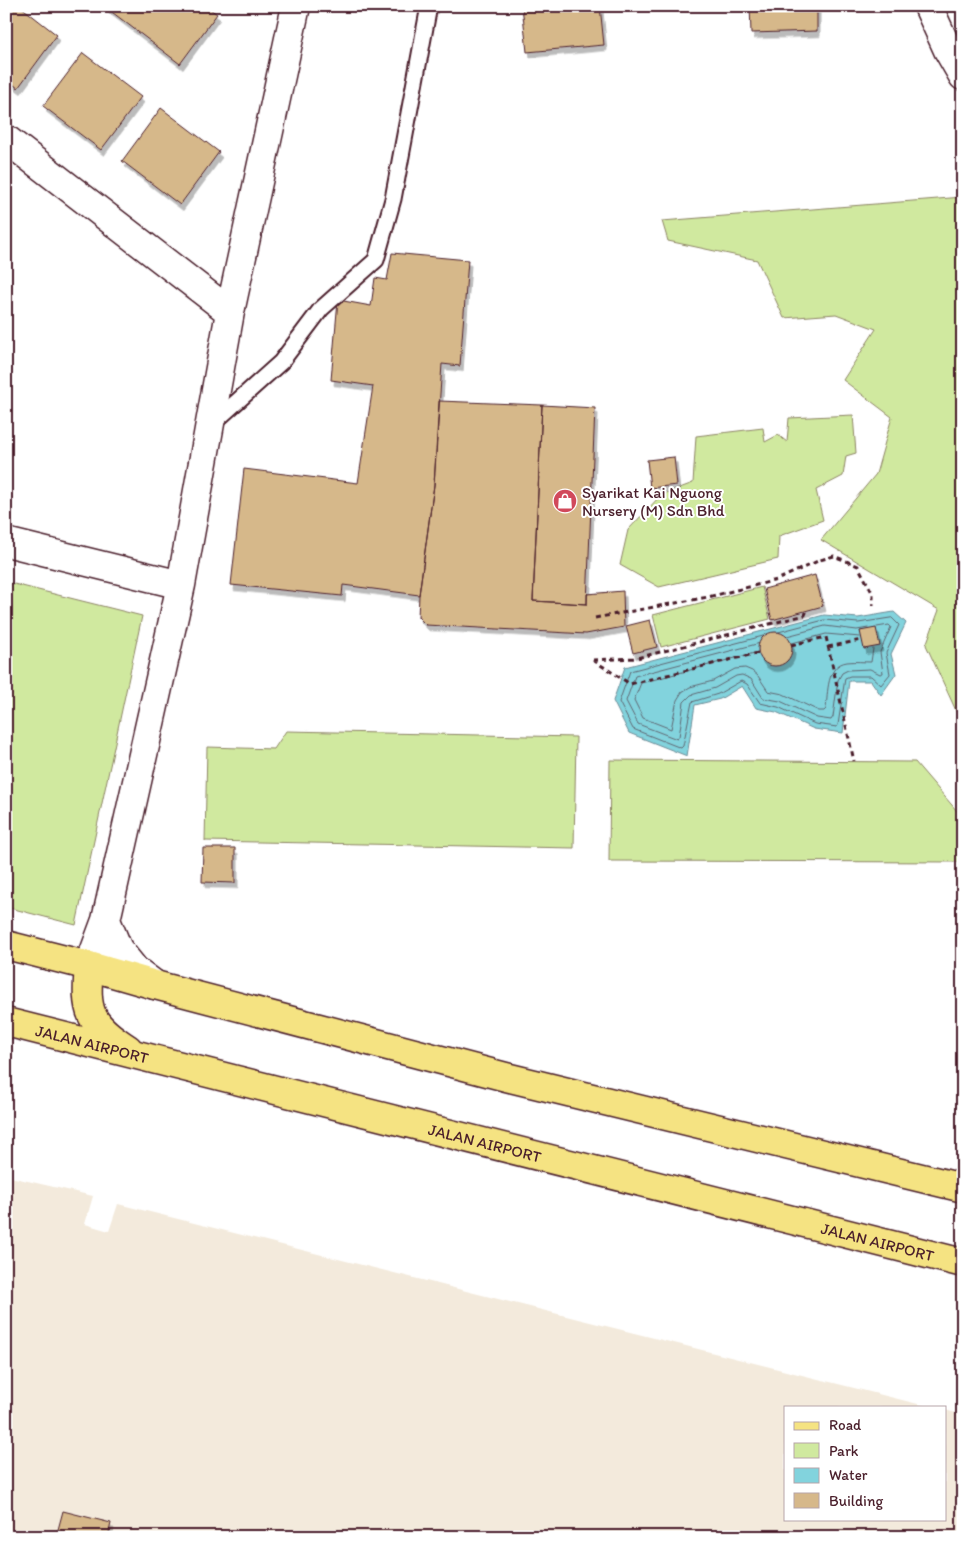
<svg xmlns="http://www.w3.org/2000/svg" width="969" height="1543" viewBox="0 0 969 1543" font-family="Itim,sans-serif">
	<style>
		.built { fill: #f3eadc }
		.green { fill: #d0e99f; stroke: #8d8465 }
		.water { fill: #82d3dd; stroke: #6c8b96 }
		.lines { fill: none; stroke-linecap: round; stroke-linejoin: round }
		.shore { stroke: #606772; stroke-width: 1 }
		.building { fill: #d6b88a; stroke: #4a1f2b; filter: url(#shadow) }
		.lane-casing { stroke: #4a1f2b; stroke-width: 19 }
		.street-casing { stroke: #4a1f2b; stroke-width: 31 }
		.primary-casing { stroke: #4a1f2b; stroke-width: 31 }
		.path { stroke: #4a1f2b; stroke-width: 3; stroke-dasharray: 5 4; stroke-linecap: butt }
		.lane { stroke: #fff; stroke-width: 15 }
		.street { stroke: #fff; stroke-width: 28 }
		.primary { stroke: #f5e382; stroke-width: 28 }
		.labels { text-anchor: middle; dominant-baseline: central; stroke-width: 4; stroke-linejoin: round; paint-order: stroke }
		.poi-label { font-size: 16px; fill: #4a1f2b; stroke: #fff; text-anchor: start }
		.street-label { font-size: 16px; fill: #4a1f2b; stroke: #fff }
	</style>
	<defs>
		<filter id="shadow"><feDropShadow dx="3" dy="5.5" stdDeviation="0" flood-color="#0004"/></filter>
	</defs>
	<rect width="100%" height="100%" fill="#fff"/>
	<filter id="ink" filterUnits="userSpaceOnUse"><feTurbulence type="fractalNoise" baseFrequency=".02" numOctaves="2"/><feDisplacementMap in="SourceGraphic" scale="10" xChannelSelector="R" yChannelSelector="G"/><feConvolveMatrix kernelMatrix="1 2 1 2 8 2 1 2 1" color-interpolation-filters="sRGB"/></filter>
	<g filter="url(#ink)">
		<path class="built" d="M6 1176 93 1196 85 1224 109 1231 118 1204 930 1407H785V1519H945V1410L963 1415V1537H6Z"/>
		<path class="green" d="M963 197V726L926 645 939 610 821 540 876 474 892 417 843 380 876 329 836 314 784 318 757 260 668 241 662 221Z
			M853 415 856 453 846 456 843 476 816 490 823 520 779 536 778 559 659 587 620 565 628 530 661 495 693 483 696 436 763 428 765 442 778 435 787 442 789 418Z
			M6 582 142 616 76 925 6 907Z
			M762 587 770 619 661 647 653 615Z
			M286 731 576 737 574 848 205 841 207 747 274 749Z
			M610 760 915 762 963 818V862L609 861Z"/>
		<path class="water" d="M894 612 906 623 891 654 896 674 881 695 871 681H849L843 733 814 729 776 712 756 708 742 686 720 699 695 705 687 756 629 733 613 701 625 667 824 615 858 618Z"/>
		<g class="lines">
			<path class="shore" d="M892 618 899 625 886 653 890 674 881 685 871 676H850L845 678 838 725 837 727 815 724 778 707 760 703 747 684 741 681 718 694 692 702 683 746 681 748 633 729 619 702 630 671 824 620 858 623Z
				M868 628 857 630 825 626 635 676 626 701 638 724 677 739 679 737 684 702 691 695 715 688 736 676 742 675 751 679 763 698 780 701 817 718 831 720 833 717 838 680 842 673 848 670 870 669 880 674 883 673 880 652 891 627 889 625 877 627
				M860 637 826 634 641 683 634 700 643 718 671 729 677 700 682 692 690 687 713 681 735 669 745 668 752 671 758 676 768 691 783 694 819 711H824L826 709C828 693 826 665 847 662 855 661 864 662 871 662L873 649"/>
		</g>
		<path class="building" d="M6 6H20L57 35 18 88 6 79Z
			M104 6H206L217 14 180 64Z
			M522 6H600L604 45 527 52Z
			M750 6H817V31L751 33Z
			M83 53 141 97 101 150 43 106Z
			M161 108 219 152 180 205 122 161Z
			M392 253 468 260 460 366 442 364 434 485 419 595 343 585 342 596 231 585 244 469 358 483 373 386 331 380 338 300 371 306 375 278 387 280Z
			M439 401 542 405 533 601 587 604V594L623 591 624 627 586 634 426 625 418 617 419 595 434 485Z
			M542 405 595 408 587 604 533 601Z
			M674 457 677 485 650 488 647 460Z
			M815 575 823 606 772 620 764 589Z
			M650 620 657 647 633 653 626 626Z
			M876 628 880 646 864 649 860 631Z
			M758 649a17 17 0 1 1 34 0a17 17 0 1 1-34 0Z
			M203 848H235V883L202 882Z
			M63 1511 111 1523 108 1537H56Z"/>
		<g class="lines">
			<g class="lane-casing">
				<path id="lane" d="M211 425 281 362 321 309 376 260 393 199 429 6"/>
			</g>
			<g class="street-casing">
				<path id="street" d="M928 6 948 50 963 76
					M6 139 230 312
					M6 542 181 585
					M106 920 118 949 135 970 155 985
					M89 966 106 920 181 585 230 312 296 6"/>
			</g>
			<g class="primary-casing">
				<g id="primary">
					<path d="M6 945 89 966 155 985 506 1077 963 1188"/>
					<path d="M89 966C85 1012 88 1023 128 1049"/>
					<path id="s1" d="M6 1022 963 1263"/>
				</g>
			</g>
			<path class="path" d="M595 618 708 597 777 580 820 560 834 556 858 566 873 594V605
				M791 645 826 637 854 761
				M828 647 861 640
				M593 660 637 658 805 615 807 610
				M593 660 630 684 758 653"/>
			<use href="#lane" class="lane"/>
			<use href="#street" class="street"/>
			<use href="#primary" class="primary"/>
		</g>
	</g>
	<defs>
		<g id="shop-disc" transform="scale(1.25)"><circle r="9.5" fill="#d1495b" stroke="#fff"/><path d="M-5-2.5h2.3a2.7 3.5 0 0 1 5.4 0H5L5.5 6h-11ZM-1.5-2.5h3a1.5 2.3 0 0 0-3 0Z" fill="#fff"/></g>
	</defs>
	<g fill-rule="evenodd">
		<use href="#shop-disc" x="565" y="501"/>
	</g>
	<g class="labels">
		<g class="poi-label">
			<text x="582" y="492">Syarikat Kai Nguong<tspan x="582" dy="18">Nursery (M) Sdn Bhd</tspan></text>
		</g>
		<g class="street-label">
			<text stroke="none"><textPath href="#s1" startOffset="89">JALAN AIRPORT</textPath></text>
			<text stroke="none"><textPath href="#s1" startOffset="494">JALAN AIRPORT</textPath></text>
			<text stroke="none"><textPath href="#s1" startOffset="899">JALAN AIRPORT</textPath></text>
		</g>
	</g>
	<rect width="969" height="1543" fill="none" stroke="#fff" stroke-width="25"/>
	<rect x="12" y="12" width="944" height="1518" fill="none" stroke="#4a1f2b" stroke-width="2" filter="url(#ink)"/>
	<rect x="784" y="1406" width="162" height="115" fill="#ffffff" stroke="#b7a5aa"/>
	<rect x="794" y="1422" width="25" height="8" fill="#f5e382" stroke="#b7a5aa"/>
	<text x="829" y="1430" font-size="15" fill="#4a1f2b">Road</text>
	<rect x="794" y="1443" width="25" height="15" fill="#d0e99f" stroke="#b7a5aa"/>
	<text x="829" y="1456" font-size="15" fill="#4a1f2b">Park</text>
	<rect x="794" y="1468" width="25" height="15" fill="#82d3dd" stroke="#b7a5aa"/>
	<text x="829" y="1480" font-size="15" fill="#4a1f2b">Water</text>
	<rect x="794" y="1493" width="25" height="15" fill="#d6b88a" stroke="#b7a5aa"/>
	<text x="829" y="1506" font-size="15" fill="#4a1f2b">Building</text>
</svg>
